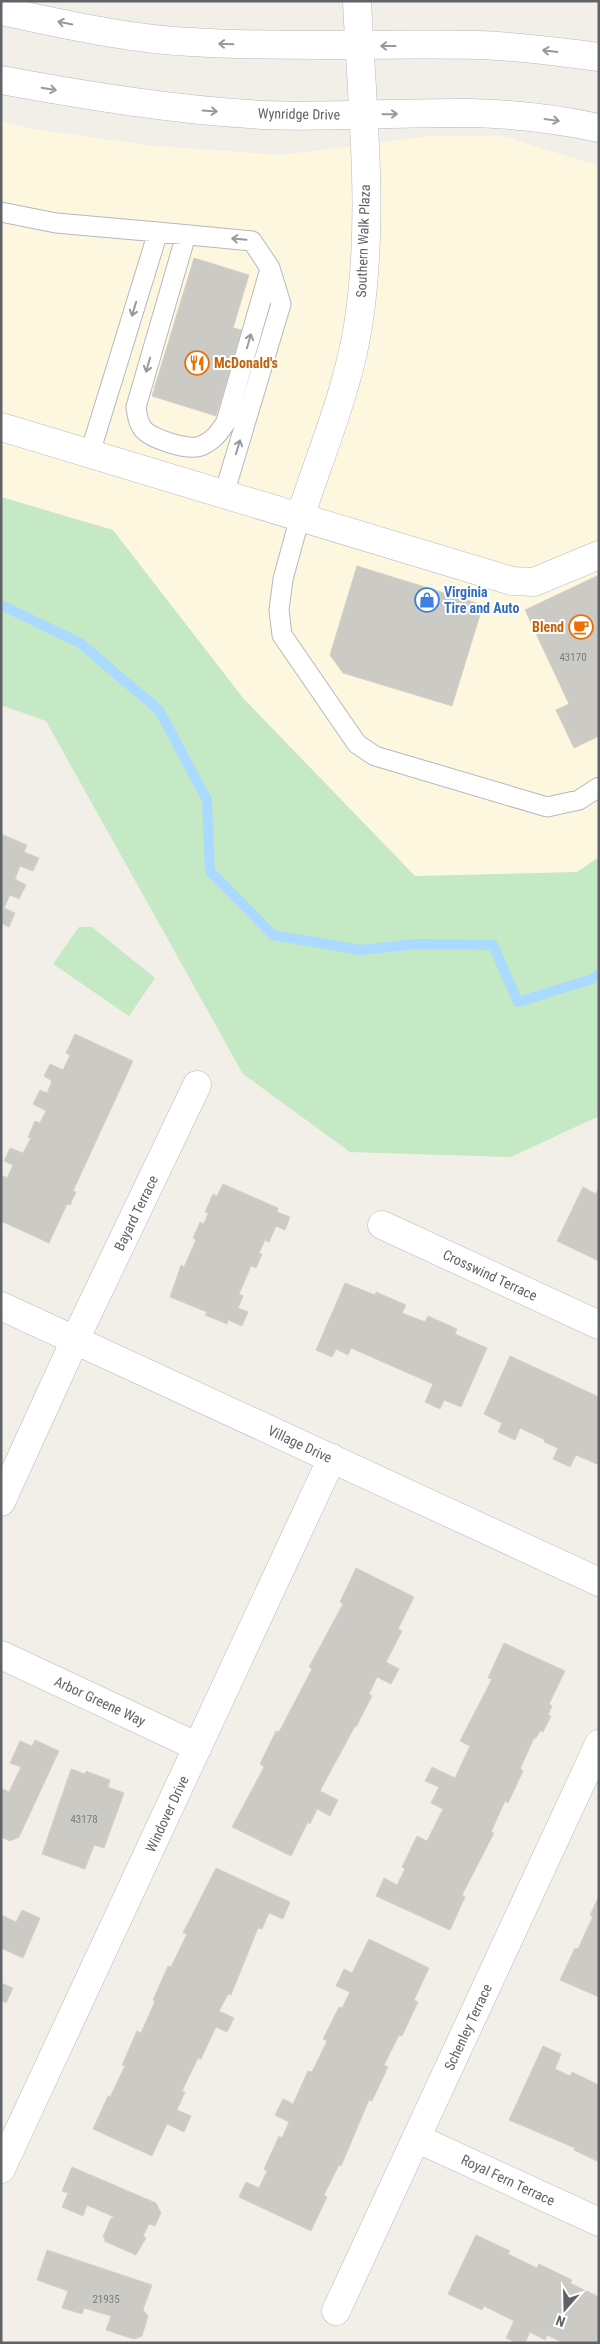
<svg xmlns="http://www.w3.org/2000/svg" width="600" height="2344" viewBox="0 0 600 2344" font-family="'Roboto Condensed',sans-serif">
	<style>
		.commercial { fill: #fef7e0 }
		.green { fill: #c5e8c5 }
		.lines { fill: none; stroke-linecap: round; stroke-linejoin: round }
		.stream { stroke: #aadaff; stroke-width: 10 }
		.building { fill: #cccac5; stroke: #d6d1c6 }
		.service-casing { stroke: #b5b8bc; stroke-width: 21 }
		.minor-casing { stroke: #b5b8bc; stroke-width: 29 }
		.tertiary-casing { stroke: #b5b8bc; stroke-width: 29 }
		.service { stroke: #fff; stroke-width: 19 }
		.minor { stroke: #fff; stroke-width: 28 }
		.tertiary { stroke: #fff; stroke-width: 28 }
		.oneway { stroke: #979a9d }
		.labels { text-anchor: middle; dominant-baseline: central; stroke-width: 4; stroke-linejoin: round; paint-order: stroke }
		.number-label { font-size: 11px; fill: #7a7d7f }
		.street-label { font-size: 14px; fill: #5f6368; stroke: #fff }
		.food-label { font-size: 14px; font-weight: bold; fill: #c56008; stroke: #fff; text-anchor: start }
		.shop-label { font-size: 14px; font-weight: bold; fill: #366cbe; stroke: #fff; text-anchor: start }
	</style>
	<rect width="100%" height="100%" fill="#f1efe8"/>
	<path class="commercial" d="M1 121 31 129 154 146 281 155 431 136H502L599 166V857L577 872 415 877 243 698 113 530 1 497Z"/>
	<path class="green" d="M1 497 113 530 243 698 415 876 577 872 599 857V1116L511 1157 350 1152 243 1074 46 721 1 705Z
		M79 927H92L155 978 129 1016 53 964Z"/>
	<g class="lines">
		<path class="stream" d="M1 605 80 643 159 710 207 800 210 871 273 935 360 950 416 944 493 945 518 1002 592 979 599 974"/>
	</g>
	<path class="building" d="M194 258 249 275 233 328 242 330 216 416 152 396Z
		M357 566 483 605 452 706 343 673 330 655Z
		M599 575V736L574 748 556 710 569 704 525 610Z
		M1 834 27 845 24 852 39 858 33 871 20 866 15 879 26 885 19 899 10 895 4 908 15 913 9 927 1 923Z
		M75 1034 133 1061 73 1191 76 1192 70 1205 67 1204 49 1243 1 1221V1175L7 1178 13 1165 4 1161 10 1148 23 1153 31 1138 28 1137 35 1121 40 1123 46 1111 33 1104 40 1090 47 1093 52 1081 44 1076 50 1064 63 1070 70 1055 66 1053Z
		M223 1184 278 1208 277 1212 290 1217 285 1230 276 1226 269 1242 265 1240 259 1253 262 1254 256 1268 251 1266 239 1294 243 1296 238 1308 248 1312 242 1326 228 1320 227 1324 205 1315 207 1312 170 1297 181 1265 184 1267 196 1240 193 1238 200 1222 204 1224 208 1213 205 1212 213 1194 217 1196Z
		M583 1187 596 1194 599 1187V1261L557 1241Z
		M345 1283 375 1295 376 1292 406 1305 402 1313 425 1322 428 1316 457 1329 455 1334 487 1348 461 1407 444 1400 440 1409 425 1402 433 1384 351 1348 348 1355 336 1349 332 1357 316 1350Z
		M510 1356 599 1397V1465L576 1455 570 1467 553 1459 558 1448 544 1442 545 1440 520 1428 515 1440 498 1432 502 1423 484 1414Z
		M356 1568 414 1597 398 1629 402 1631 386 1662 399 1669 391 1684 377 1677 369 1694 372 1696 356 1727 355 1726 320 1791 338 1800 330 1816 317 1809 310 1824 308 1822 291 1856 232 1827 264 1767 260 1764 276 1731 279 1732 312 1669 309 1667 343 1604 340 1602Z
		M504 1643 565 1671 549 1704 552 1706 548 1715 551 1716 543 1732 540 1731 536 1738H534L520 1769 523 1771 508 1803 505 1801 491 1832 494 1833 462 1895 465 1897 450 1930 376 1896 384 1878 397 1885 405 1869 402 1867 417 1836 427 1841 443 1809 431 1803 439 1787 425 1781 432 1767 455 1778 470 1746 460 1741 492 1679 488 1678Z
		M35 1740 59 1751 19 1837 10 1841 1 1837V1788L9 1792 21 1767 10 1763 20 1741 32 1746Z
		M71 1769 85 1774 86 1771 110 1780 108 1787 124 1793 104 1848 94 1845 85 1869 42 1854Z
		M216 1868 290 1902 283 1919 269 1913 262 1929 258 1928 231 1995 228 1994 219 2011 234 2018 227 2032 216 2027 201 2059 198 2058 182 2091 185 2092 177 2110 191 2116 184 2132 167 2124 152 2156 93 2129 108 2096 110 2097 125 2066 122 2065 137 2031 141 2033 155 2001 153 2000 168 1966 171 1967 187 1934 183 1933Z
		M599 1896V1997L560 1980 575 1948 578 1949 593 1916 590 1915Z
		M22 1910 40 1918 23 1958 1 1948V1915L16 1922Z
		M369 1939 429 1968 414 2000 418 2002 402 2036 399 2035 384 2065 388 2067 372 2101 369 2100 341 2166 339 2165 324 2195 327 2197 311 2231 239 2197 246 2182 259 2188 267 2171 264 2169 279 2136 282 2138 289 2122 275 2115 283 2099 293 2104 308 2071 312 2072 327 2041 323 2039 339 2007 342 2008 350 1992 336 1986 344 1969 352 1973Z
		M1 1983 13 1988 6 2003 3 2001 1 2005Z
		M543 2046 561 2054 555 2069 570 2076 572 2072 599 2085V2162L574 2150 575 2148 509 2120Z
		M72 2167 156 2203 161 2213 155 2226 149 2224 143 2236 146 2238 136 2255 104 2241 105 2238 103 2237 111 2218 113 2219 114 2217 87 2205 83 2216 62 2207 68 2193 62 2191Z
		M476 2235 510 2251 508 2254 537 2268 539 2264 572 2280 570 2283 599 2297V2343H564L547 2335 545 2340 530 2332 525 2343H517L506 2338 514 2321 484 2306 482 2310 448 2294Z
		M47 2250 152 2285 143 2310 148 2316 142 2336 134 2339 106 2330 111 2316 84 2308 82 2314 62 2308 68 2291 37 2280Z"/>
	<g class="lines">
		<g class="service-casing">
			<path id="service" d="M1 212 56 223 158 232
				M186 235 136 407C137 414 138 423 143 429 151 439 189 451 201 446 213 441 219 433 226 422L270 269
				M90 453 158 232 252 241 270 268 281 304 224 494
				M300 517 283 579 279 610 282 635 357 744 375 756 547 807 579 800 599 787"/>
		</g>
		<g class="minor-casing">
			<path id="minor" d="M1 427 512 581 534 582 599 555
				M300 517C320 456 348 390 358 326 375 219 362 109 357 1
				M382 1225 599 1325
				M1 1306 599 1582
				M1 1502 75 1340 197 1085
				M1 1655 198 1747
				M416 2138 599 2222
				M1 2169 332 1458
				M336 2311 599 1744"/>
		</g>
		<g class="tertiary-casing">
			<path id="tertiary" d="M1 11C64 24 128 39 191 42 287 48 383 43 478 45 519 46 559 52 599 57
				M1 80C88 96 175 110 263 115 332 118 402 112 471 113 514 114 557 119 599 128"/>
		</g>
		<use href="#service" class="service"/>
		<use href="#minor" class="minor"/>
		<use href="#tertiary" class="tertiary"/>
	</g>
	<defs><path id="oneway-shaft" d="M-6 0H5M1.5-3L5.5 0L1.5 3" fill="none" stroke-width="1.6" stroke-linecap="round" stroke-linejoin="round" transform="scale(1.25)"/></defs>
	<g class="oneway">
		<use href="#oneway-shaft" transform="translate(65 23) rotate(-169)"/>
		<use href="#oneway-shaft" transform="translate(226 44) rotate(-178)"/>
		<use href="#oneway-shaft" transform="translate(388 46) rotate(180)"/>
		<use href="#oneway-shaft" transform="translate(550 51) rotate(-173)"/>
		<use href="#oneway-shaft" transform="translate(49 89) rotate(10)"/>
		<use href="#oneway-shaft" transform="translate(210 111) rotate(4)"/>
		<use href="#oneway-shaft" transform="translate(390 114) rotate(-1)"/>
		<use href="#oneway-shaft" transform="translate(552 120) rotate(8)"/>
		<use href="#oneway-shaft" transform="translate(239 239) rotate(-175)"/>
		<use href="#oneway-shaft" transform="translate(134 309) rotate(107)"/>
		<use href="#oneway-shaft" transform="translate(249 341) rotate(-74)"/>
		<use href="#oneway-shaft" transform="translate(148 365) rotate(106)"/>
		<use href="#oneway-shaft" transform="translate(238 447) rotate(-73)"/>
	</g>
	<defs>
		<g id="restaurant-ring" transform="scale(1.25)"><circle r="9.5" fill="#fff" stroke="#e8710a" stroke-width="1.5"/><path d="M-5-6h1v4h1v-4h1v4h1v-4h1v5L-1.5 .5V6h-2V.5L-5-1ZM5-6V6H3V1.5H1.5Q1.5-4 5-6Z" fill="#e8710a"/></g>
		<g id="shop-ring" transform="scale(1.25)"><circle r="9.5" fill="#fff" stroke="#3f7fe0" stroke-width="1.5"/><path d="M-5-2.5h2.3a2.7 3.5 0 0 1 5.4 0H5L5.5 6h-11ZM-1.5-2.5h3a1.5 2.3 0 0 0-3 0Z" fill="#3f7fe0"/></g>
		<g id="cafe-ring" transform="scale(1.25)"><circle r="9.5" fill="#fff" stroke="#e8710a" stroke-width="1.5"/><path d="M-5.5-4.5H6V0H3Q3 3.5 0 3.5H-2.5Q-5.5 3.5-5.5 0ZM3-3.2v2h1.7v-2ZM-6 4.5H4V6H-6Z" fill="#e8710a"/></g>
	</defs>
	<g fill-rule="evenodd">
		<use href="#restaurant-ring" x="197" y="363"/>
		<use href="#shop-ring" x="427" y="600"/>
		<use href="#cafe-ring" x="581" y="627"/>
	</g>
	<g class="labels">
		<g class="number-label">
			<text x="573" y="657">43170</text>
			<text x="84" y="1819">43178</text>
			<text x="106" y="2299">21935</text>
		</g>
		<g class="street-label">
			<text transform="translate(299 114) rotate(1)">Wynridge Drive</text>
			<text transform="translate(363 241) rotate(-88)">Southern Walk Plaza</text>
			<text transform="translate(136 1213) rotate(-64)">Bayard Terrace</text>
			<text transform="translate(490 1275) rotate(25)">Crosswind Terrace</text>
			<text transform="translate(300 1444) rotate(25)">Village Drive</text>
			<text transform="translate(100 1701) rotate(25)">Arbor Greene Way</text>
			<text transform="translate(167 1814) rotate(-65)">Windover Drive</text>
			<text transform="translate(468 2027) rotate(-65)">Schenley Terrace</text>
			<text transform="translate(508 2180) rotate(25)">Royal Fern Terrace</text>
		</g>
		<g class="food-label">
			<text x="214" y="363">McDonald's</text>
			<text x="564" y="627" text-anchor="end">Blend</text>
		</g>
		<g class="shop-label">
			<text x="444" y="592">Virginia<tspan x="444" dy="16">Tire and Auto</tspan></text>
		</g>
	</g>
	<rect width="600" height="2344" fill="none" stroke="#5f6368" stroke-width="5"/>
	<g transform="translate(565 2309) rotate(200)" stroke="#ffffff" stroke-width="4" paint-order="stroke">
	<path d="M0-4L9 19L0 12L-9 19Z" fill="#5f6368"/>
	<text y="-8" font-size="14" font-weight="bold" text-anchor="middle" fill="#5f6368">N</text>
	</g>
</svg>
